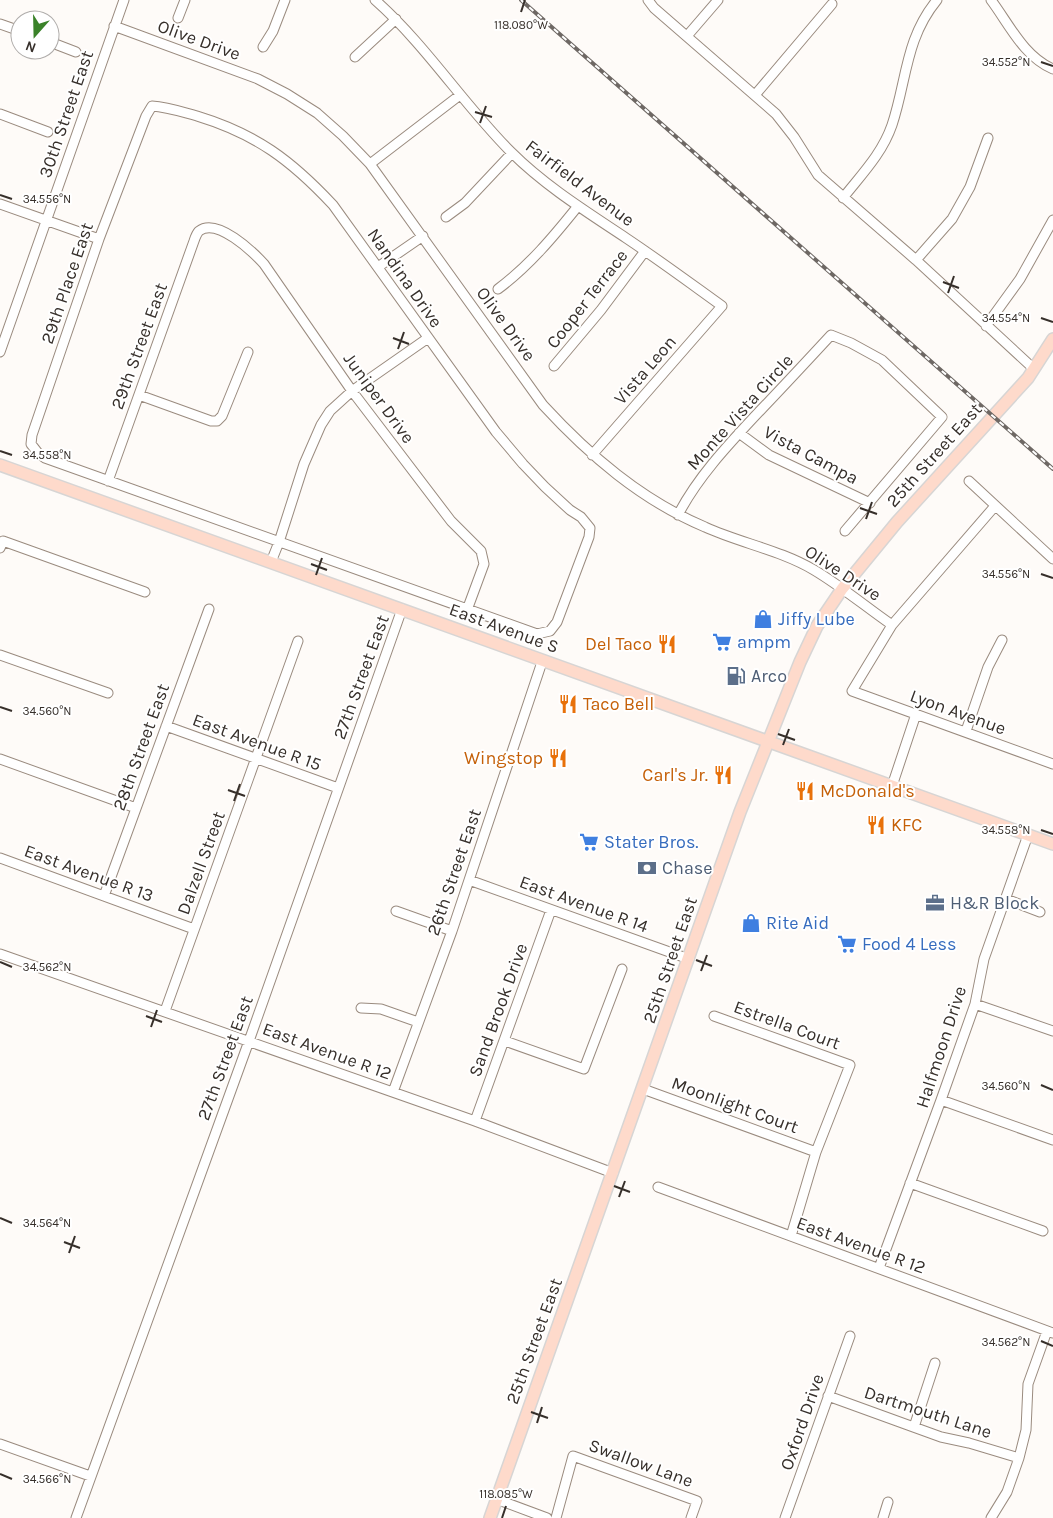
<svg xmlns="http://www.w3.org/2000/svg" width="1053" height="1518" viewBox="0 0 1053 1518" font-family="Karla,sans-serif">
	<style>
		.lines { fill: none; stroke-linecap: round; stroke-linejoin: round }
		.minor-casing { stroke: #9a8b7f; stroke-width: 11 }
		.major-casing { stroke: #d7d5d4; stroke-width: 14 }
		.minor { stroke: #fff; stroke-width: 9 }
		.major { stroke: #fedacb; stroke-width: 11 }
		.rail-casing { stroke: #6e6864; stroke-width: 4 }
		.rail { stroke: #fff; stroke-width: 2; stroke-dasharray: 5.5; stroke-linecap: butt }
		.ticks { fill: none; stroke: #362f2a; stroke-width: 2 }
		.labels { text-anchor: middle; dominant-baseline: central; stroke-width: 4; stroke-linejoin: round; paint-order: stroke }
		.street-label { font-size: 18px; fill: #362f2a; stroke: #fff }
		.shop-label { font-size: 18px; fill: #366cbe; stroke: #fff; text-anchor: start }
		.food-label { font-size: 18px; fill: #c56008; stroke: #fff; text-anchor: end }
		.service-label { font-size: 18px; fill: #4e5e75; stroke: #fff; text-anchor: start }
		.ticks-label { font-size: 12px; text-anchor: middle; fill: #362f2a; stroke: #fff; stroke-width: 4; stroke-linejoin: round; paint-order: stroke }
	</style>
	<rect width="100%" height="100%" fill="#fefbf8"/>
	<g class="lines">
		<g class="minor-casing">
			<path id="minor" d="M375 0C426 45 463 104 511 152 545 186 587 212 626 238 659 260 690 283 722 306L592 455
				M648 0 654 8 776 114 794 137 818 175 916 260 1034 369
				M991 0C1009 24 1024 57 1053 69
				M178 18 185 0
				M0 24 20 31
				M114 26 258 79 287 94 317 113 343 136 370 164 543 405C589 455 641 500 705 527 740 543 780 550 814 570 841 586 866 607 892 625
				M687 36 718 0
				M50 42 76 52
				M263 47 273 31 285 0
				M355 57 396 19
				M755 95 832 4
				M152 106C168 107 182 112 197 116 256 134 291 160 333 205L496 432 523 464 545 487 570 510 581 517 590 528 589 537 557 622 550 631 537 634 45 458 38 453 31 444 32 435 99 239 146 116Z
				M0 114 48 132
				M370 164 460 95
				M843 198C861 175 882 154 892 125 907 80 905 39 937 0
				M0 204 99 239
				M446 217 465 203 512 153
				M916 260 952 219 970 187 988 138
				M378 267 423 236
				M498 289C529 266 554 236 578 206
				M986 326 1020 279 1053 220
				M0 352 124 0
				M554 366 601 310 645 251
				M139 395 211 421H217L222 416 248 352
				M739 433 769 455 870 503
				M108 481 194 241C195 238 197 233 199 231 217 217 253 252 264 264L352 391 451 521 481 551 484 564 467 610
				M969 481 1053 559
				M995 506 892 625 852 691 1053 764
				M678 515C697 478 727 446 755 416 781 389 806 362 831 335L851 343 882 360 942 417 845 531
				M0 548 3 541 145 592
				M271 562 279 542 304 464 321 425 330 411 352 391 428 338
				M0 655 108 693
				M166 726 338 788
				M966 731 988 667 1002 640
				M0 759 136 808
				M892 786 916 714
				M0 858 194 929
				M469 880 689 959
				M104 896 209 609
				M1006 899 1040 912
				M396 911 452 931
				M0 954 475 1121 613 1173
				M975 1004 1053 1031
				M361 1008 381 1009 418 1022
				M165 1011 298 641
				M714 1016 850 1065 816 1152 791 1236
				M505 1041 584 1069 622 969
				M643 1089 816 1152
				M393 1092 452 931 542 662
				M941 1100 1053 1140
				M475 1121 551 910
				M910 1183 1043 1231
				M658 1187 1053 1333
				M879 1268 941 1100 975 1004 984 959 1028 835
				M828 1396 941 1437 969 1443 1019 1458
				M914 1427 935 1363
				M0 1444 90 1476
				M496 1499 547 1518
				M76 1518 249 1041 402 609
				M556 1518 573 1456 697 1501 691 1518
				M785 1518 850 1336
				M883 1518 888 1502
				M991 1518 1007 1492 1019 1458 1026 1430 1028 1384 1047 1331"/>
		</g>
		<g class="major-casing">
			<path id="major" d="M0 465 1053 844
				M490 1518 740 812 800 662 817 626 842 589 897 522 1028 378 1053 339"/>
		</g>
		<use href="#minor" class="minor"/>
		<use href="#major" class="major"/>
		<g class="rail-casing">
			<path id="rail" d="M521 0 1053 469"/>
		</g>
		<use href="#rail" class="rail"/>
	</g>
	<path class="ticks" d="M521 12 525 0M1041 62 1053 66M475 112 492 117M480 123 486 106M0 195 12 199M943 282 959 288M948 293 954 276M1041 318 1053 322M393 338 409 344M398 349 404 332M0 451 12 455M860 508 877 514M866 519 872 502M311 564 327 570M1041 574 1053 578M316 575 322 558M0 707 12 711M778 734 795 740M783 745 789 729M228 790 245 796M234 801 240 784M1041 830 1053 834M696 960 712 966M0 962 12 967M701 971 707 955M146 1016 162 1022M151 1027 157 1010M1041 1085 1053 1090M614 1186 630 1192M619 1197 625 1181M0 1218 12 1223M64 1242 80 1248M69 1253 75 1236M1041 1341 1053 1346M531 1412 548 1418M537 1423 542 1407M0 1474 12 1479M502 1518 506 1506"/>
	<defs>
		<g id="shop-bare" transform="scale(1.5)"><path d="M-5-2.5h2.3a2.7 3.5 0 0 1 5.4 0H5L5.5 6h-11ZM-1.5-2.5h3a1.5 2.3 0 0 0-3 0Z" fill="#3f7fe0" stroke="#fff" stroke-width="2.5" paint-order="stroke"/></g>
		<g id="supermarket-bare" transform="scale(1.5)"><path d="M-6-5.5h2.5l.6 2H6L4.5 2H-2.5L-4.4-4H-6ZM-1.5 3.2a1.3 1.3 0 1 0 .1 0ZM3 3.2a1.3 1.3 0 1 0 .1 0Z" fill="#3f7fe0" stroke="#fff" stroke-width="2.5" paint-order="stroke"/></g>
		<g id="restaurant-bare" transform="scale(1.5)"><path d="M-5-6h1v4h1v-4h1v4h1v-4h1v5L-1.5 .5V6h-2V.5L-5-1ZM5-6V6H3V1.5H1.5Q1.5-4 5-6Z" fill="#e8710a" stroke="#fff" stroke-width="2.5" paint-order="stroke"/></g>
		<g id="fuel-bare" transform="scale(1.5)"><path d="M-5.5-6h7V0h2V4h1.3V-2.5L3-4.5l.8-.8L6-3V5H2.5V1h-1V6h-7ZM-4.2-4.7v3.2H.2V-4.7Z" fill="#5c6f8a" stroke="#fff" stroke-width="2.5" paint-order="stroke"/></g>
		<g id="bank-bare" transform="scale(1.5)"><path d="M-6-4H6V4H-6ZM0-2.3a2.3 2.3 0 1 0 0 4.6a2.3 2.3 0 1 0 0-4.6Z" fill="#5c6f8a" stroke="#fff" stroke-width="2.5" paint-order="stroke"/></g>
		<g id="office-bare" transform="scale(1.5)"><path d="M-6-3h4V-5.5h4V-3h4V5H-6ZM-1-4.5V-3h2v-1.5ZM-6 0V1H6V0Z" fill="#5c6f8a" stroke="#fff" stroke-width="2.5" paint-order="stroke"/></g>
	</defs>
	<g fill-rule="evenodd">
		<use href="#shop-bare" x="763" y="619"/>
		<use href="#supermarket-bare" x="722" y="642"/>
		<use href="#restaurant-bare" x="667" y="644"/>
		<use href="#fuel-bare" x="736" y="676"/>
		<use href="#restaurant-bare" x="568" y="704"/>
		<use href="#restaurant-bare" x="558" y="758"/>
		<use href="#restaurant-bare" x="723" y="775"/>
		<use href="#restaurant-bare" x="805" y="791"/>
		<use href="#restaurant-bare" x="876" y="825"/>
		<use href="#supermarket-bare" x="589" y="842"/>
		<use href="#bank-bare" x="647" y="868"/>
		<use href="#office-bare" x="935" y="903"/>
		<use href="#shop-bare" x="751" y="923"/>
		<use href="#supermarket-bare" x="847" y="944"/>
	</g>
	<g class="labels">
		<g class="street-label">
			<text transform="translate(199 40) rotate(20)">Olive Drive</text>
			<text transform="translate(66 114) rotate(-71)">30th Street East</text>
			<text transform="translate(580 183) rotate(37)">Fairfield Avenue</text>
			<text transform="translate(405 278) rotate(55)">Nandina Drive</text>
			<text transform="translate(67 283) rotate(-71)">29th Place East</text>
			<text transform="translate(587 299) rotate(-52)">Cooper Terrace</text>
			<text transform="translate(506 324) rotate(54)">Olive Drive</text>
			<text transform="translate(139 346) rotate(-70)">29th Street East</text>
			<text transform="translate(645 370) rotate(-49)">Vista Leon</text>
			<text transform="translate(379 398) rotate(54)">Juniper Drive</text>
			<text transform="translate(740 412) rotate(-48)">Monte Vista Circle</text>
			<text transform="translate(811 455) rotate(28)">Vista Campa</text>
			<text transform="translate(934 455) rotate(-48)">25th Street East</text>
			<text transform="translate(843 573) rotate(33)">Olive Drive</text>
			<text transform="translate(504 628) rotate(20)">East Avenue S</text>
			<text transform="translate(361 677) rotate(-70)">27th Street East</text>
			<text transform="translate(958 712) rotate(20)">Lyon Avenue</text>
			<text transform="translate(257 742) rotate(20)">East Avenue R 15</text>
			<text transform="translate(141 747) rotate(-70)">28th Street East</text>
			<text transform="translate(201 863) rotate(-70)">Dalzell Street</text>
			<text transform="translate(454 872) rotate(-71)">26th Street East</text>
			<text transform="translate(89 873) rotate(20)">East Avenue R 13</text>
			<text transform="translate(584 904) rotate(20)">East Avenue R 14</text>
			<text transform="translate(670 960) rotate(-71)">25th Street East</text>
			<text transform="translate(498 1010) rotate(-70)">Sand Brook Drive</text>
			<text transform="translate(787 1025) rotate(20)">Estrella Court</text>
			<text transform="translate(941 1047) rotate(-72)">Halfmoon Drive</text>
			<text transform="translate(327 1051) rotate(20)">East Avenue R 12</text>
			<text transform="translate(225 1058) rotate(-70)">27th Street East</text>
			<text transform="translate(735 1105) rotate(20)">Moonlight Court</text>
			<text transform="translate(861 1245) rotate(20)">East Avenue R 12</text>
			<text transform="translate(534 1341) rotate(-70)">25th Street East</text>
			<text transform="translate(928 1412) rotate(18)">Dartmouth Lane</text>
			<text transform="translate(802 1422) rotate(-71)">Oxford Drive</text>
			<text transform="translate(641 1463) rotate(20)">Swallow Lane</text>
		</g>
		<g class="shop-label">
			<text x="778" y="619">Jiffy Lube</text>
			<text x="737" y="642">ampm</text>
			<text x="604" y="842">Stater Bros.</text>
			<text x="766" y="923">Rite Aid</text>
			<text x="862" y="944">Food 4 Less</text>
		</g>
		<g class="food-label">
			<text x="652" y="644">Del Taco</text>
			<text x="583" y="704" text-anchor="start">Taco Bell</text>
			<text x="543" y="758">Wingstop</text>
			<text x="708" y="775">Carl's Jr.</text>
			<text x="820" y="791" text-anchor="start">McDonald's</text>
			<text x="891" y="825" text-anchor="start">KFC</text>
		</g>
		<g class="service-label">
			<text x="751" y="676">Arco</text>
			<text x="662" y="868">Chase</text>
			<text x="950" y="903">H&amp;R Block</text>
		</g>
	</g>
	<g class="ticks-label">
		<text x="521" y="29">118.080°W</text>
		<text x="1006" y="66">34.552°N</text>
		<text x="47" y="203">34.556°N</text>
		<text x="1006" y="322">34.554°N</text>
		<text x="47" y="459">34.558°N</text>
		<text x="1006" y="578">34.556°N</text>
		<text x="47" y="715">34.560°N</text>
		<text x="1006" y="834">34.558°N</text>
		<text x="47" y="971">34.562°N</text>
		<text x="1006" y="1090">34.560°N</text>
		<text x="47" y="1227">34.564°N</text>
		<text x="1006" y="1346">34.562°N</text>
		<text x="47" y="1483">34.566°N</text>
		<text x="506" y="1498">118.085°W</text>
	</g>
	<g transform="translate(35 35) rotate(200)"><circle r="24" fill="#ffffff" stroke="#afacaa"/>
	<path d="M0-4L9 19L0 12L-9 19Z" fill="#3a8229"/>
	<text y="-8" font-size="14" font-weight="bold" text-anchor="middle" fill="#362f2a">N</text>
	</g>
</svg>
